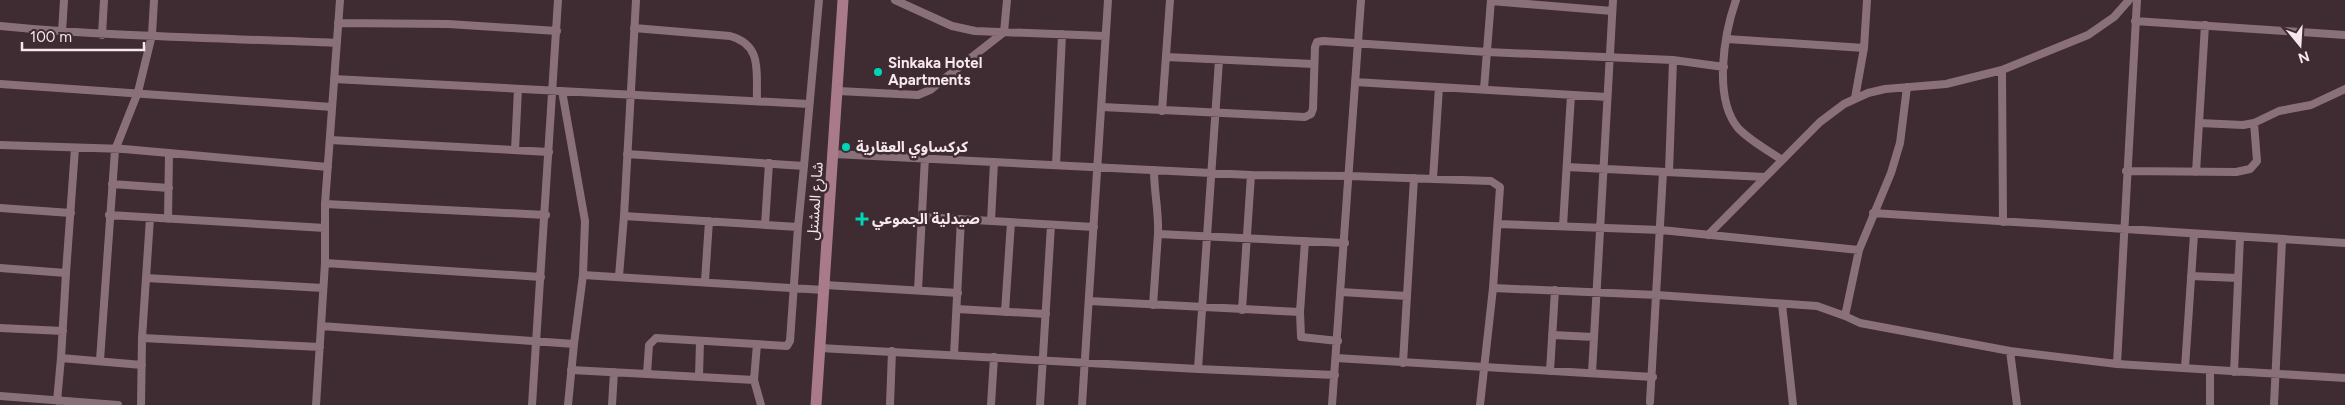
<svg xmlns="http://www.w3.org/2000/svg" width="2345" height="405" viewBox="0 0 2345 405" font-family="Figtree,'Noto Sans Arabic',sans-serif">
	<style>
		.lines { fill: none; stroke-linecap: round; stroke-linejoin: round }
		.street { stroke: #8a7179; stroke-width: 8 }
		.secondary { stroke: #a97a8a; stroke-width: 11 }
		.poi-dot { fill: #00d5b7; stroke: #3f2b32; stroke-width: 2 }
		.labels { text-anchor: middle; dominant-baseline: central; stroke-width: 5; stroke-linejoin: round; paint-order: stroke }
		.poi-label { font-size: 15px; font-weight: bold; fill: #f5e7eb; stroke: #3f2b32; text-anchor: start }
		.street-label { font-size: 15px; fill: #f5e7eb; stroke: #3f2b32 }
	</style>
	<rect width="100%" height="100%" fill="#3f2b32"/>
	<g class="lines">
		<path class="street" d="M895 0 952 26 975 31 1105 36
			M1736 0C1724 34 1713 98 1738 128 1750 141 1768 150 1782 160
			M1491 1 1612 11
			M2135 21 2345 35
			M338 23 448 24 557 31
			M0 26C112 37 224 38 337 43
			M634 28 730 36C763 45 756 72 757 100
			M62 32 64 0
			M102 35 104 0
			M1727 39 1864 48
			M1166 57 1314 64
			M2002 70 2003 222
			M334 79 809 104
			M1355 82 1607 97
			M0 84 332 107
			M1907 87 1900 143 1891 173 1859 250 1845 316 1860 323 2010 351 2117 364 2345 378
			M1484 89 1491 0
			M562 91 585 221 583 275 574 344 568 405
			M838 91 918 95 930 90 1004 32 1007 0
			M1855 98 1864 48 1867 0
			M1102 107 1305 117 1311 114 1313 109 1315 47 1317 42 1323 41 1487 52 1673 60 1724 67
			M1162 111 1170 0
			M2199 123 2243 125 2254 123 2279 111 2311 105 2345 89
			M330 140 549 152
			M0 145 124 149 328 167
			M515 150 518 89
			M627 154 804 166 819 0
			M834 154 1251 175 1349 176 1491 181 1500 187 1493 288 1480 405
			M1056 165 1062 34
			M1567 167 1765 177
			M1154 170C1154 192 1159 212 1158 234L1345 243
			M2126 171 2236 172 2250 169 2257 161 2254 123
			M1669 172 1673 60
			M2196 172 2205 25
			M1433 179 1439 87
			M112 184 169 188
			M325 204 546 215
			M0 208 71 213
			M1873 213 2345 243
			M109 215 325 228
			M922 217 1094 227
			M168 219 169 153
			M991 221 994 162
			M1498 224 1661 230 1859 250
			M765 225 769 163
			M1563 226 1571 95
			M798 227 804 166
			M1708 235 1820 122 1844 104 1868 93 1885 89 1946 84 2002 70 2088 35 2114 17 2129 0
			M325 263 541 277
			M0 268 66 273 75 148
			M66 273 61 358 142 365
			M583 275 824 290
			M619 276 624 216
			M2191 276 2237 278
			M146 278 323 288
			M705 281 709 221
			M825 285 958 293
			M1493 288 1657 295 1817 306 1845 316
			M918 290 925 157
			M1341 292 1407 296
			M1089 301 1300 312 1301 337 1338 341
			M1782 304 1793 405
			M1153 305 1158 234
			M957 309 1046 314
			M1242 310 1251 175
			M1005 312 1011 222
			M1300 312 1305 241
			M321 326 574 344
			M0 328 63 331
			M1552 335 1594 337
			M142 338 150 218
			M820 348 1198 369 1219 60
			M2010 351 2017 405
			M954 355 961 219
			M1336 358 1653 377
			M100 360 115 150 138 92 152 35 154 0
			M1403 363 1414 178
			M2117 364 2137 0
			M2185 368 2194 234
			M1198 369 1335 375
			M571 370 647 374 649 345 656 338 787 346 790 341 798 227 624 216 636 0
			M1550 371 1555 290
			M2234 372 2240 237
			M1592 373 1613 0
			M647 374 754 380 757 344
			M699 377 700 341
			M754 380 761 405
			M0 396 118 405
			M57 401 61 358
			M1650 402 1663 172
			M141 405 142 338 320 347
			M316 405 325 263V204L340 0
			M532 405 558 0
			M612 405 614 372
			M890 405 892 351
			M991 405 994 357
			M1040 405 1051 225
			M1082 405 1108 0
			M1332 405 1361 0
			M2210 405V370
			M2274 405 2282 240"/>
		<path class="secondary" d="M816 405 843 0"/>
	</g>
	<g class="poi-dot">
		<circle cx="878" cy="72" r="5"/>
		<circle cx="846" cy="147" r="5"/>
		<path d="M859.5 211.5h5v5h5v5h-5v5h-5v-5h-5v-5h5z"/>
	</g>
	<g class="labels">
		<g class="poi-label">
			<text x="888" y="63">Sinkaka Hotel<tspan x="888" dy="17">Apartments</tspan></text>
			<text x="856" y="147">كركساوي العقارية</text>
			<text x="872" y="219">صيدلية الجموعي</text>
		</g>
		<g class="street-label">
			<text transform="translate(815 201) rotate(-86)">شارع المشتل</text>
		</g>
	</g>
	<g transform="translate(2300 45) rotate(162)" stroke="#3f2b32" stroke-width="4" paint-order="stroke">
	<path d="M0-4L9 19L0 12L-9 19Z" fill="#f5e7eb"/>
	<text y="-8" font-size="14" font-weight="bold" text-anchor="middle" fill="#f5e7eb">N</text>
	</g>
	<path d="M22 42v8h122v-8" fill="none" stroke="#f5e7eb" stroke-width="2.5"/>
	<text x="30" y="42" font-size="15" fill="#f5e7eb" stroke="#3f2b32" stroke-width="4" paint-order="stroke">100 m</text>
</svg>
